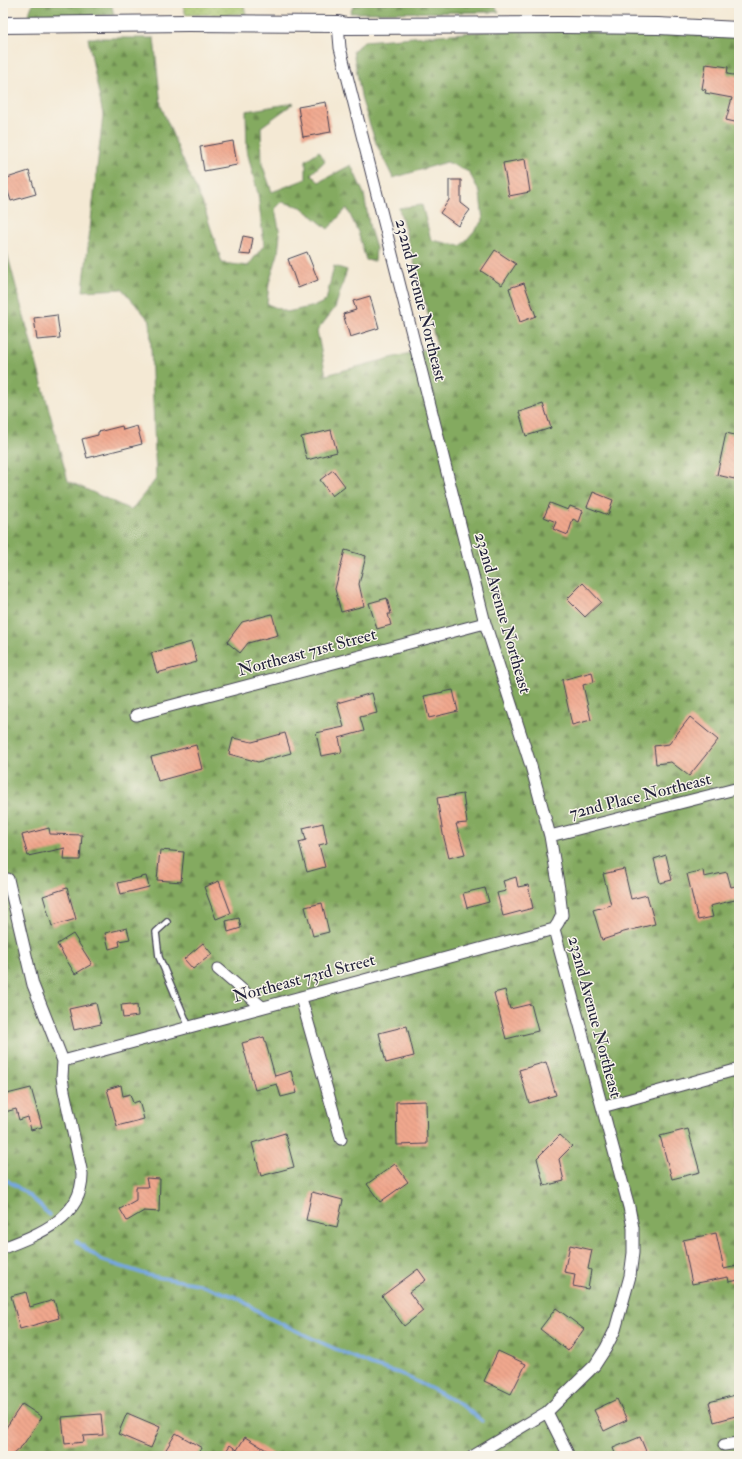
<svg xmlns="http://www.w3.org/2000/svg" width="742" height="1459" viewBox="0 0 742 1459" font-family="'IM FELL Double Pica',serif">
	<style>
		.grass { fill: url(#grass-dots); stroke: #647354 }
		.forest { fill: url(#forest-firs); stroke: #53664e }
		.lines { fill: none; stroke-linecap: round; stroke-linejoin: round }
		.stream { stroke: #76a7e1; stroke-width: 3.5 }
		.building { fill: url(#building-back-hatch) }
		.lane-casing { stroke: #424052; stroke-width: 8 }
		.street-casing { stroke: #424052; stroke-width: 13 }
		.secondary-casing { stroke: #424052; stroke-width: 18 }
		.lane { stroke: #fff; stroke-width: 5.5 }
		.street { stroke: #fff; stroke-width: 11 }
		.secondary { stroke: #fff; stroke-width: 16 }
		.labels { text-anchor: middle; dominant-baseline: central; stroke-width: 3; stroke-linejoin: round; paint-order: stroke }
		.street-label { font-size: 17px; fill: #22223b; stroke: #f7f3e8 }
	</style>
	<defs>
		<pattern id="grass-dots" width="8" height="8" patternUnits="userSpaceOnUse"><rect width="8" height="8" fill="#a6c46c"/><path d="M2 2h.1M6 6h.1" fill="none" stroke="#8fa85e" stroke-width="1.8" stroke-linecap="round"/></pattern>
		<pattern id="forest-firs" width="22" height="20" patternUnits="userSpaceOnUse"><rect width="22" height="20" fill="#84aa60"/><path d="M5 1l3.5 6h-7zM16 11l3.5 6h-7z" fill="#6c8a50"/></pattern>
		<pattern id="building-back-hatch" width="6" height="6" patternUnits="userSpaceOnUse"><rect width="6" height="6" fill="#f0a78d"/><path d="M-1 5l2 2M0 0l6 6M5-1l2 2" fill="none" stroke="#ce8f7b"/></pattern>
	</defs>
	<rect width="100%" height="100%" fill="#f7f3e8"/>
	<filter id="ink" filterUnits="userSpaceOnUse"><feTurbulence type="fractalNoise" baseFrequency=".025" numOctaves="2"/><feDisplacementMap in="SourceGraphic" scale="8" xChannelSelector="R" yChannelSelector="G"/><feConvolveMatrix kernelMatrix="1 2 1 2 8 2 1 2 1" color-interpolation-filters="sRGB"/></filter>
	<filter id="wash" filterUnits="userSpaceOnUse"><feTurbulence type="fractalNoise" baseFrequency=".012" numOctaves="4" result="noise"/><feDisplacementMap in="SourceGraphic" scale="16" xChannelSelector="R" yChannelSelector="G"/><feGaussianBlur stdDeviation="0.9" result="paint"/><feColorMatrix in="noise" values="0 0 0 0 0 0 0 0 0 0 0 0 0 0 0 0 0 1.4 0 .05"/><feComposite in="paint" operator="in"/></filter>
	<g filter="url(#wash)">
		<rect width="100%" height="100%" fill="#f4e9d4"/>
		<path class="grass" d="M182 3H243L246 14 186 15Z"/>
		<path class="forest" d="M33 3H111L114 15 28 16Z
			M355 3H493L499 12 350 13Z
			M564 25 739 30V1456H3V238L68 481 131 510 156 479 150 321 122 289 83 291 103 115 88 38H154L161 106 182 158 203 204 222 263 248 266 264 245 258 194 247 151 246 111 294 103 261 127 262 164 272 192 306 179V160L319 151 325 161 311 174 319 182 351 165 364 194 370 229 376 248 375 261 366 260 358 232 347 208 328 229 301 207 282 202 275 209 280 234 278 254 269 283 267 304 287 312 315 306 326 301 334 266 347 270 335 308 317 331 326 375 437 346 399 208 422 205 431 240 461 246 483 221 480 193 469 172 447 162 393 178 376 143 362 101 353 51 364 41Z"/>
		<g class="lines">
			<path class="stream" d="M3 1178C21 1188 36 1200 49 1215
				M76 1241 101 1260 151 1276 198 1284 238 1298 267 1317 320 1342 371 1365 399 1373 438 1392 466 1408 482 1421"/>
		</g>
		<g id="blocks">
			<path class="building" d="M706 64 728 67 727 74 739 76V123L726 120 732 98 705 93 706 90 702 89Z
				M326 102 331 132 303 137 298 107Z
				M233 141 237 165 204 171 200 147Z
				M525 159 530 192 509 196 503 163Z
				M29 171 36 194 11 201 4 179Z
				M449 180H461V203L470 210 458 226 440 213 449 200Z
				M243 236 253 238 250 255 239 254Z
				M495 250 516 264 502 285 481 271Z
				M307 252 318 280 298 288 288 259Z
				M524 283 536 316 520 322 509 288Z
				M370 296 379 328 350 337 343 314 356 310 353 301Z
				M57 315 60 338 37 340 34 318Z
				M543 404 551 428 526 436 519 412Z
				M122 426 123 430 137 426 142 444 87 458 82 439 98 435V432Z
				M331 430 337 452 307 460 301 437Z
				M726 433 739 436V480L717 475Z
				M333 470 345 486 332 496 320 480Z
				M593 492 613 500 608 515 587 507Z
				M550 503 568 510 570 506 583 511 579 522 573 519 568 535 553 529 556 522 544 517Z
				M345 550 366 556 359 584 364 606 341 612 335 589Z
				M583 583 601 602 585 617 567 599Z
				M387 598 391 614H388L391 625 377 629 369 603Z
				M272 614 278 635 248 643 240 653 227 642 242 622Z
				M191 642 197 662 157 673 151 653Z
				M592 672 594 682 583 685 591 720 572 725 562 680Z
				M453 690 458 711 429 718 424 696Z
				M372 693 377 713 360 717 364 731 339 738 342 752 321 756 316 733 344 727 337 703Z
				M690 717 718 740 689 776 671 762 656 764 654 746 669 744Z
				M285 733 291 753 258 762 229 754 233 738 252 742Z
				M196 745 202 769 158 781 151 757Z
				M463 794 467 823 456 824 465 854 449 858 443 834 437 798Z
				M323 823 327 843 319 845 325 867 307 872 299 842 306 840 303 828Z
				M49 828 50 834 82 835 80 860H64L65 848 28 856 22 835Z
				M160 850 184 852 181 882 157 880Z
				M666 855 672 880 660 883 654 859Z
				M624 869 631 899 647 895 655 924 620 933V934L602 940 593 910 611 905 603 874Z
				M703 870 704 877 727 872 731 887 739 885V899L710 906 713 917 698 920 687 874Z
				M146 876 149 887 121 894 118 883Z
				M516 877 518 887 528 885 533 908 503 916 497 893 506 891 503 881Z
				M219 881 231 913 216 919 204 887Z
				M67 888 76 919 52 926 43 896Z
				M485 888 489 902 467 908 463 893Z
				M322 903 329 932 313 936 305 907Z
				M239 918 241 928 228 932 226 921Z
				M127 928 130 939 119 941 120 946 109 949 105 933Z
				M73 934 92 964 75 974 57 944Z
				M203 943 212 954 193 969 184 959Z
				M505 990 510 1009 531 1004 538 1031 506 1039 494 993Z
				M96 1003 101 1024 74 1030 69 1009Z
				M131 1004 132 1006 137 1005 138 1016 123 1018 121 1005Z
				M407 1026 414 1056 386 1063 379 1033Z
				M264 1037 275 1076 291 1071 297 1093 281 1097 277 1084 255 1090 242 1043Z
				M546 1062 556 1095 529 1103 519 1070Z
				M121 1085 123 1096 130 1094 133 1103 139 1101 144 1119 117 1126 107 1089Z
				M31 1088 42 1127 31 1130 28 1117 19 1120 16 1109 5 1112 3 1106V1095Z
				M426 1101 427 1144 397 1145 396 1102Z
				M688 1129 700 1172 672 1179 660 1136Z
				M285 1133 294 1167 261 1176 252 1143Z
				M560 1135 572 1146 559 1159 564 1181 544 1186 537 1158Z
				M395 1164 408 1182 380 1202 367 1184Z
				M146 1178 160 1179 159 1212 144 1211 127 1221 120 1209 136 1200V1187H148Z
				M312 1192 343 1200 337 1227 306 1220Z
				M716 1233 724 1269 737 1266 739 1280 729 1282 728 1277 692 1284 683 1240Z
				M570 1245 592 1250 588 1269 591 1270 588 1289 573 1286 575 1274 564 1272Z
				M418 1269 426 1280 409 1292 423 1311 404 1326 382 1296Z
				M26 1292 30 1307 54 1300 59 1318 20 1329 11 1296Z
				M556 1308 584 1329 568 1351 540 1329Z
				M498 1351 526 1364 511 1394 484 1381Z
				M739 1394V1415L714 1422 709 1402Z
				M617 1399 627 1420 604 1431 594 1410Z
				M22 1404 42 1417 23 1445 11 1456H3V1432Z
				M127 1413 160 1427 151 1448 118 1434Z
				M101 1414 103 1435 83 1436 84 1442 65 1444 62 1417Z
				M176 1433 202 1448 197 1456H162Z
				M245 1437 276 1456H223L230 1445 237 1450Z
				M640 1437 648 1456H616L613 1448Z"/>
		</g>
	</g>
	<g filter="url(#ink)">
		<use href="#blocks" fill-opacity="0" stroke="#424052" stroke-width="1"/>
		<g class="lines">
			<g class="lane-casing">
				<path id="lane" d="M167 922 156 932 159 957 189 1027"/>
			</g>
			<g class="street-casing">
				<path id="street" d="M338 24 340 48 485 623 531 766 550 836 559 889 562 915 558 923 554 929 629 1207 633 1228V1253L630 1276 615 1330 606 1348 595 1365 547 1412 473 1456
					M136 715 485 623
					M550 836 739 788
					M3 881 8 879 33 985 63 1061 62 1077 64 1091 82 1174C83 1218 37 1235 3 1248
					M218 969 262 1007
					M301 998 341 1139
					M63 1061 554 929
					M602 1107 739 1069
					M547 1412 569 1456
					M724 1445 739 1443"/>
			</g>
			<g class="secondary-casing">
				<path id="secondary" d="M3 25 188 23 338 24 346 26 564 25 658 26 739 30"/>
			</g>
			<use href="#lane" class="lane"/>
			<use href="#street" class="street"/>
			<use href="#secondary" class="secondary"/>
		</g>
	</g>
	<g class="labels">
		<g class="street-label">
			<text transform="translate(421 300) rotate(76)">232nd Avenue Northeast</text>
			<text transform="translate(503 613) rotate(74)">232nd Avenue Northeast</text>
			<text transform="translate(307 652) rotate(-15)">Northeast 71st Street</text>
			<text transform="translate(640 796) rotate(-14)">72nd Place Northeast</text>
			<text transform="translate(304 978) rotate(-15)">Northeast 73rd Street</text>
			<text transform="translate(595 1017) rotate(75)">232nd Avenue Northeast</text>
		</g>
	</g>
	<rect width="742" height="1459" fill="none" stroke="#f7f3e8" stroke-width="16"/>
</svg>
